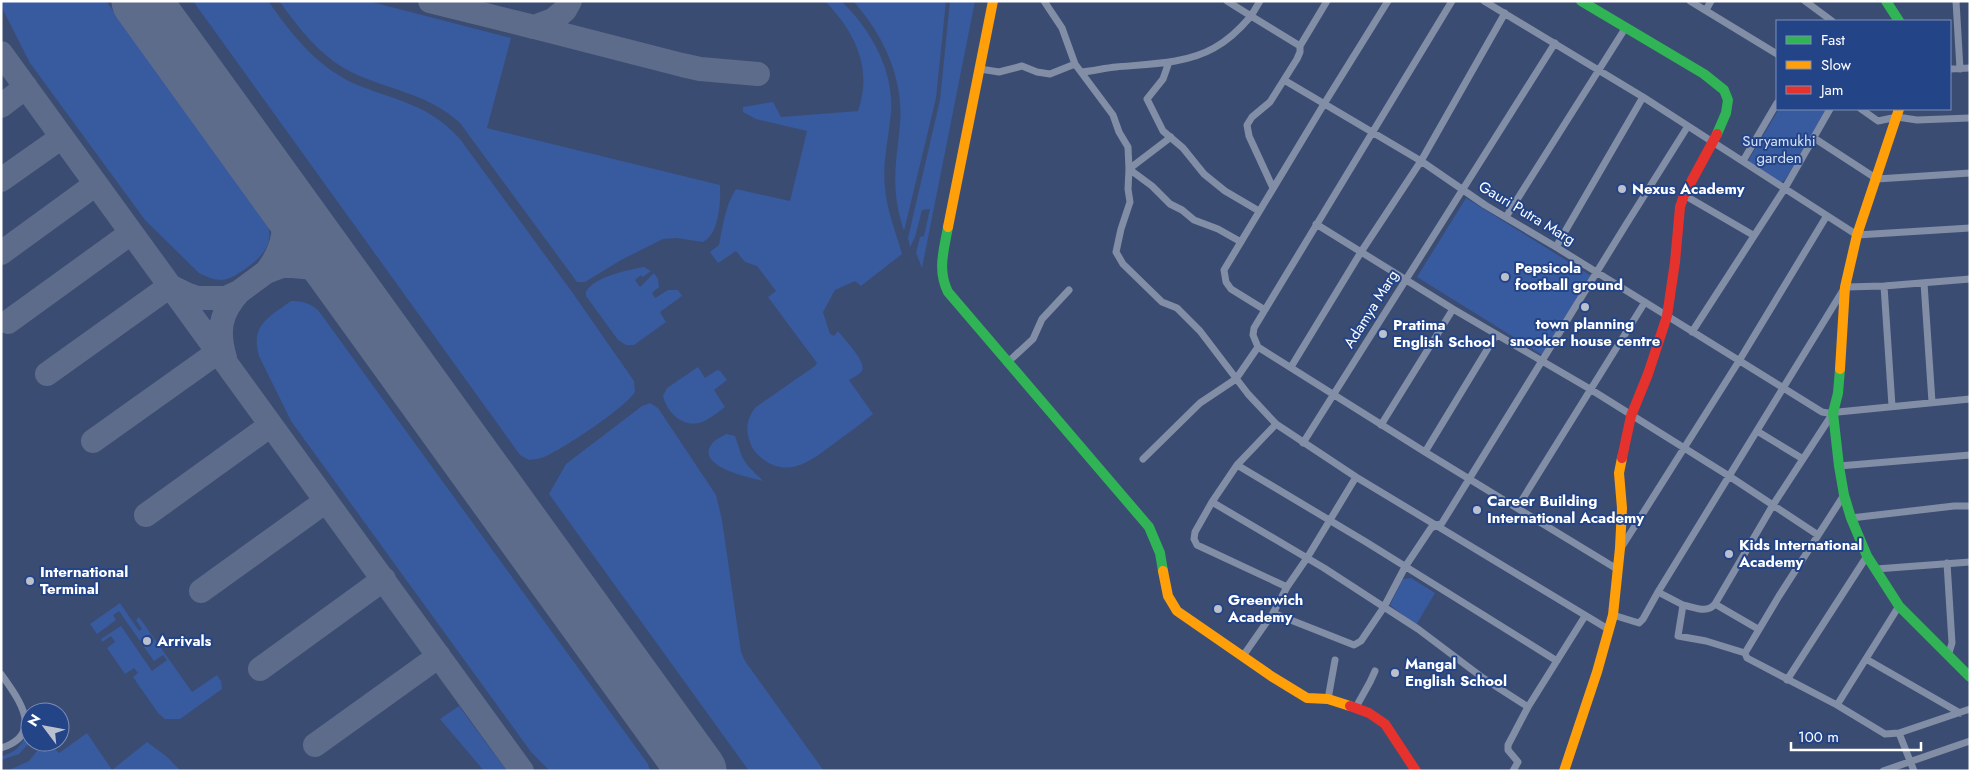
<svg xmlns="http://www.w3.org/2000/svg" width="1971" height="772" viewBox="0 0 1971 772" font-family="Jost,sans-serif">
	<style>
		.green { fill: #385a9e }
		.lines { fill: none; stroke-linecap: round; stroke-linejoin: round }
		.taxiway { stroke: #5e6c8c; stroke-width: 24 }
		.runway { stroke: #5e6c8c; stroke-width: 59 }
		.street { stroke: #828da6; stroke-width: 7 }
		.fast { stroke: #30b455; stroke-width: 10 }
		.slow { stroke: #ff9f0a; stroke-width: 10 }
		.jam { stroke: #e5322d; stroke-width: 10 }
		.poi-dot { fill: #bac0ce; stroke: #244488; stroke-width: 2 }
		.labels { text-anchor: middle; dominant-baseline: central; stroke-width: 4; stroke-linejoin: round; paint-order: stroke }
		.park-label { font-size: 15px; fill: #d4e0f7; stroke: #244488 }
		.poi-label { font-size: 15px; font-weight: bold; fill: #fff; stroke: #244488; text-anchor: start }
		.street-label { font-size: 15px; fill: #fff; stroke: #244488 }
	</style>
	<rect width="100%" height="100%" fill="#3b4c72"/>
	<path class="green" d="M1 1H106L268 225C274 247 260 258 244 270 237 274 231 279 222 280 214 280 207 277 199 273L145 220 30 63 1 6Z
		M193 1H268C293 36 318 69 360 86 400 102 428 104 460 139L572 292 634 381 635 392C625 408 563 449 544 457 539 459 534 459 529 460L520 455Z
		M279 1H368L511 38 487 128 720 185C721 201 719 235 703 242L677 238 663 239 621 260 585 282H577L460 123C428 93 387 90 349 71 319 55 299 28 279 1Z
		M825 1H841C871 29 894 71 891 112 889 137 882 163 885 188 887 211 896 232 902 254L861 286 855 281 835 290 823 312 830 334 834 336 838 331C844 339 867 362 862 371 859 375 852 378 849 380L873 414C861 424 848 433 836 442 815 458 790 479 764 460 758 455 752 450 750 442 745 430 747 417 756 407L815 366 817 363 768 297 776 291 757 266 745 262 736 251 718 263 710 252 719 245C723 225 725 206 736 189L790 201 807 131 756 119 743 112V107L773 102 781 117 858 111C873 68 855 32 825 1Z
		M853 1H946L936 98 904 231C890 188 896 166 900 124 904 79 883 34 853 1Z
		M950 1H975L922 268 916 253 920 237 924 236 930 209 922 210 915 237 910 247 908 238 940 100Z
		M1779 109H1827L1785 180 1780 183 1750 164 1749 159Z
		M1466 198 1593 277 1544 356 1417 277Z
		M644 267 651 271 643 277 641 275 635 280 640 287 654 273 658 279 659 287 652 293 655 298 668 290H678L682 296 660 312 666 322 634 345H626L618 340 586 296V292C593 277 628 270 644 267Z
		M291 301C303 301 309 303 318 310L648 764 650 771H550L531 752 291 421 259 356C250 325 269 317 291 301Z
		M698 367 705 378 717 370 720 371 727 380 714 390 725 407C718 412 710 419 702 422 684 429 667 413 663 396L667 388Z
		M650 403 658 408 716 495 722 520 741 652 745 661 824 771H749L549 494 566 464 642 406Z
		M726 434 735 436 742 457 748 466 763 481C751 478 696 467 711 445 714 440 721 437 726 434Z
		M1411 578 1435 593 1416 625 1390 605 1403 579Z
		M120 603 139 631 142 629 136 620 139 617 192 692 217 675 221 681 222 689 180 719H165L158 713 133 677 138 673 134 668 125 674 107 648 115 642 111 636 102 642 101 639 121 626 152 671 167 660 163 655 154 661 144 647 154 640 150 634 140 641 119 611 113 615 116 620 97 634 90 624Z
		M459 706 507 771H484L440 719Z
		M30 722V742L19 754 1 760V756C19 753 27 738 30 722Z
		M87 733 112 770 147 742 166 756 181 771H7L29 761 44 742H48L59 753Z"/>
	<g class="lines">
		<path class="taxiway" d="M430 1 534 27 553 20 565 10 570 1
			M534 27 682 65 700 69 758 74
			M1 53 522 771
			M1 106 26 87
			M1 180 62 137
			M1 253 96 184
			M266 272C286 247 289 220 278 191
			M8 322 131 233
			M225 358C217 331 220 313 239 292
			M47 374 170 286 188 295 197 298H226L239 292 266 272 282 266H293L314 268 346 285
			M93 441 218 352
			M146 515 271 425
			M201 591 326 501
			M260 669 384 579
			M668 731 672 753 671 771
			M315 745 439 656"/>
		<path class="runway" d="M141 1 697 771"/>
		<path class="street" d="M1044 1 1062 28 1075 64 1113 115 1119 132 1128 147 1129 169 1128 189 1130 202 1121 229 1116 252 1123 264 1162 302 1177 308 1200 331 1248 394 1276 424 1356 477 1608 629
			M1227 1 1251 16 1260 1
			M1484 1 1643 97 1857 235 1970 228
			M1690 1 1777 54
			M1805 1 1832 21
			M1956 1 1960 69
			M1706 10 1711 1
			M1169 62 1163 79 1147 99 1163 131 1183 148 1204 174 1225 191 1259 211
			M980 69 999 72 1022 66 1037 72 1050 74 1075 64
			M1950 69 1970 68
			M1082 72C1093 71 1105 68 1116 67 1148 64 1186 64 1214 48 1229 40 1240 29 1251 16L1300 46
			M1284 80 1421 161 1485 205 1556 247 1822 412 1828 413 1970 399
			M1861 109 1878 121 1897 117 1917 120 1970 118
			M1171 137 1129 169 1152 186 1170 204 1182 210 1194 220 1218 229 1241 242
			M1814 138 1877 179 1970 173
			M1743 161 1777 103
			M1273 188 1249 136 1247 125 1252 117 1270 102 1297 59 1300 52V46L1327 1
			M1684 195 1753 235
			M1506 217 1626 27
			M1316 224 1453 309 1590 389 1729 476 1818 535
			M1556 247 1643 97
			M1924 283 1932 402
			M1884 286 1892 406
			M1265 310 1231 289 1226 282 1224 270 1324 104 1388 1
			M1692 332 1785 188 1830 109
			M1258 347 1425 452 1617 569
			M1007 363 1033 339 1042 319 1069 290
			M1291 367 1361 252 1421 161 1505 13
			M1276 424 1237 465 1212 502 1195 532 1194 539 1197 545 1287 587
			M1381 425 1453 309
			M1757 431 1803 459
			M1303 443 1555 43
			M1425 452 1496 335
			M1143 459 1200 403 1236 379 1258 347 1253 335 1254 328 1452 1
			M1237 465 1366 542 1557 661
			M1839 466 1970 455
			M1844 495 1779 596 1745 653 1747 658 1837 705 1885 734 1899 733 1914 771
			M1212 502 1324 568 1384 607 1418 629 1483 678 1528 707
			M1517 508 1645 302
			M1851 518 1954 506H1970
			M1621 548 1739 361 1826 217
			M1947 563 1952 643 1948 656
			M1876 569 1970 562
			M1658 592 1683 605 1678 636 1706 641 1745 653
			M1715 604 1773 505 1833 413
			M1683 605C1694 607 1707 614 1715 604L1758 629
			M1273 613 1354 645 1361 641 1384 607 1405 567 1431 528 1442 523 1627 223 1688 126
			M1613 615 1639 623 1643 619 1658 592 1845 287 1884 286 1970 279
			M1243 656 1273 613 1287 587 1307 558 1356 477
			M1866 659 1960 713
			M1 674C18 698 46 734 1 748
			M1787 680 1867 556
			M1328 699 1335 660
			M1837 705 1899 606
			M1356 707 1370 682 1375 671
			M1899 733 1970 709
			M1513 771 1518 762 1508 750V745L1528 707 1585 616
			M1883 771 1970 741"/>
		<path class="fast" d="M1581 1 1704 74 1724 90 1728 100 1726 113 1717 134
			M1886 1 1899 21
			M948 227C944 250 937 270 948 292L1149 527 1160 553 1163 571
			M1840 369 1838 393 1833 413 1839 466 1844 495 1851 518 1867 556 1899 606 1970 677"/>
		<path class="slow" d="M948 227 993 1
			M1840 369 1845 287 1857 235 1899 109
			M1163 571 1168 596 1177 611 1271 676 1307 698 1328 699 1350 706
			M1564 771 1597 672 1613 615 1620 548 1622 508 1619 473 1622 458"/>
		<path class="jam" d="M1622 458 1631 416 1648 374 1667 316 1675 262 1680 207 1684 195 1717 134
			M1350 706 1369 713 1385 724 1416 771"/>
	</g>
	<g class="poi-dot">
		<circle cx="1622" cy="189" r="5"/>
		<circle cx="1505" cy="277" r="5"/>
		<circle cx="1585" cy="307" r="5"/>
		<circle cx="1383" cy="334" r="5"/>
		<circle cx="1477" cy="510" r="5"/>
		<circle cx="1729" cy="554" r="5"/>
		<circle cx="30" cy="581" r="5"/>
		<circle cx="1218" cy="609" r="5"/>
		<circle cx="147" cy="641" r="5"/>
		<circle cx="1395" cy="673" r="5"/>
	</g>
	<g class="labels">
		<g class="park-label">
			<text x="1779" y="141">Suryamukhi<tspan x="1779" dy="17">garden</tspan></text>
		</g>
		<g class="poi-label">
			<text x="1632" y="189">Nexus Academy</text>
			<text x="1515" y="268">Pepsicola<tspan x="1515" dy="17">football ground</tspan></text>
			<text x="1585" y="324" text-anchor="middle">town planning<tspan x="1585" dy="17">snooker house centre</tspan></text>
			<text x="1393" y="325">Pratima<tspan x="1393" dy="17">English School</tspan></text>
			<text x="1487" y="501">Career Building<tspan x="1487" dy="17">International Academy</tspan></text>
			<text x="1739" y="545">Kids International<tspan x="1739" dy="17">Academy</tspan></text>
			<text x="40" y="572">International<tspan x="40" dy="17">Terminal</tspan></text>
			<text x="1228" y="600">Greenwich<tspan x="1228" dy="17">Academy</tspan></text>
			<text x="157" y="641">Arrivals</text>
			<text x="1405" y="664">Mangal<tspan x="1405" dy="17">English School</tspan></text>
		</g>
		<g class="street-label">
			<text transform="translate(1527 213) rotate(31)">Gauri Putra Marg</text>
			<text transform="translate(1371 309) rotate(-58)">Adamya Marg</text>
		</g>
	</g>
	<rect width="1971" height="772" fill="none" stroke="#ffffff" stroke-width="5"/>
	<rect x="1776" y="20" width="175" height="90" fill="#244488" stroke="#7c8fb8"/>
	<rect x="1786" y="36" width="25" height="8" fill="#30b455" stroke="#7c8fb8"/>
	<text x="1821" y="45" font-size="15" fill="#ffffff">Fast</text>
	<rect x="1786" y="61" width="25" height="8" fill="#ff9f0a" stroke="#7c8fb8"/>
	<text x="1821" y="70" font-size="15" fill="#ffffff">Slow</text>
	<rect x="1786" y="86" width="25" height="8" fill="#e5322d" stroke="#7c8fb8"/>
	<text x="1821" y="95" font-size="15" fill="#ffffff">Jam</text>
	<g transform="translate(45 727) rotate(302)"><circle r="24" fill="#244488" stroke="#7c8fb8"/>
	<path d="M0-4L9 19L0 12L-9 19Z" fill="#bac0ce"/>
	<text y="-8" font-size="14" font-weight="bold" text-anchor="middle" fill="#ffffff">N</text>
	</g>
	<path d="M1791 742v8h130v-8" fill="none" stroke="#ffffff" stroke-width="2.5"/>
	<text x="1798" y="742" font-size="15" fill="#ffffff" stroke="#244488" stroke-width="4" paint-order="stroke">100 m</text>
</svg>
